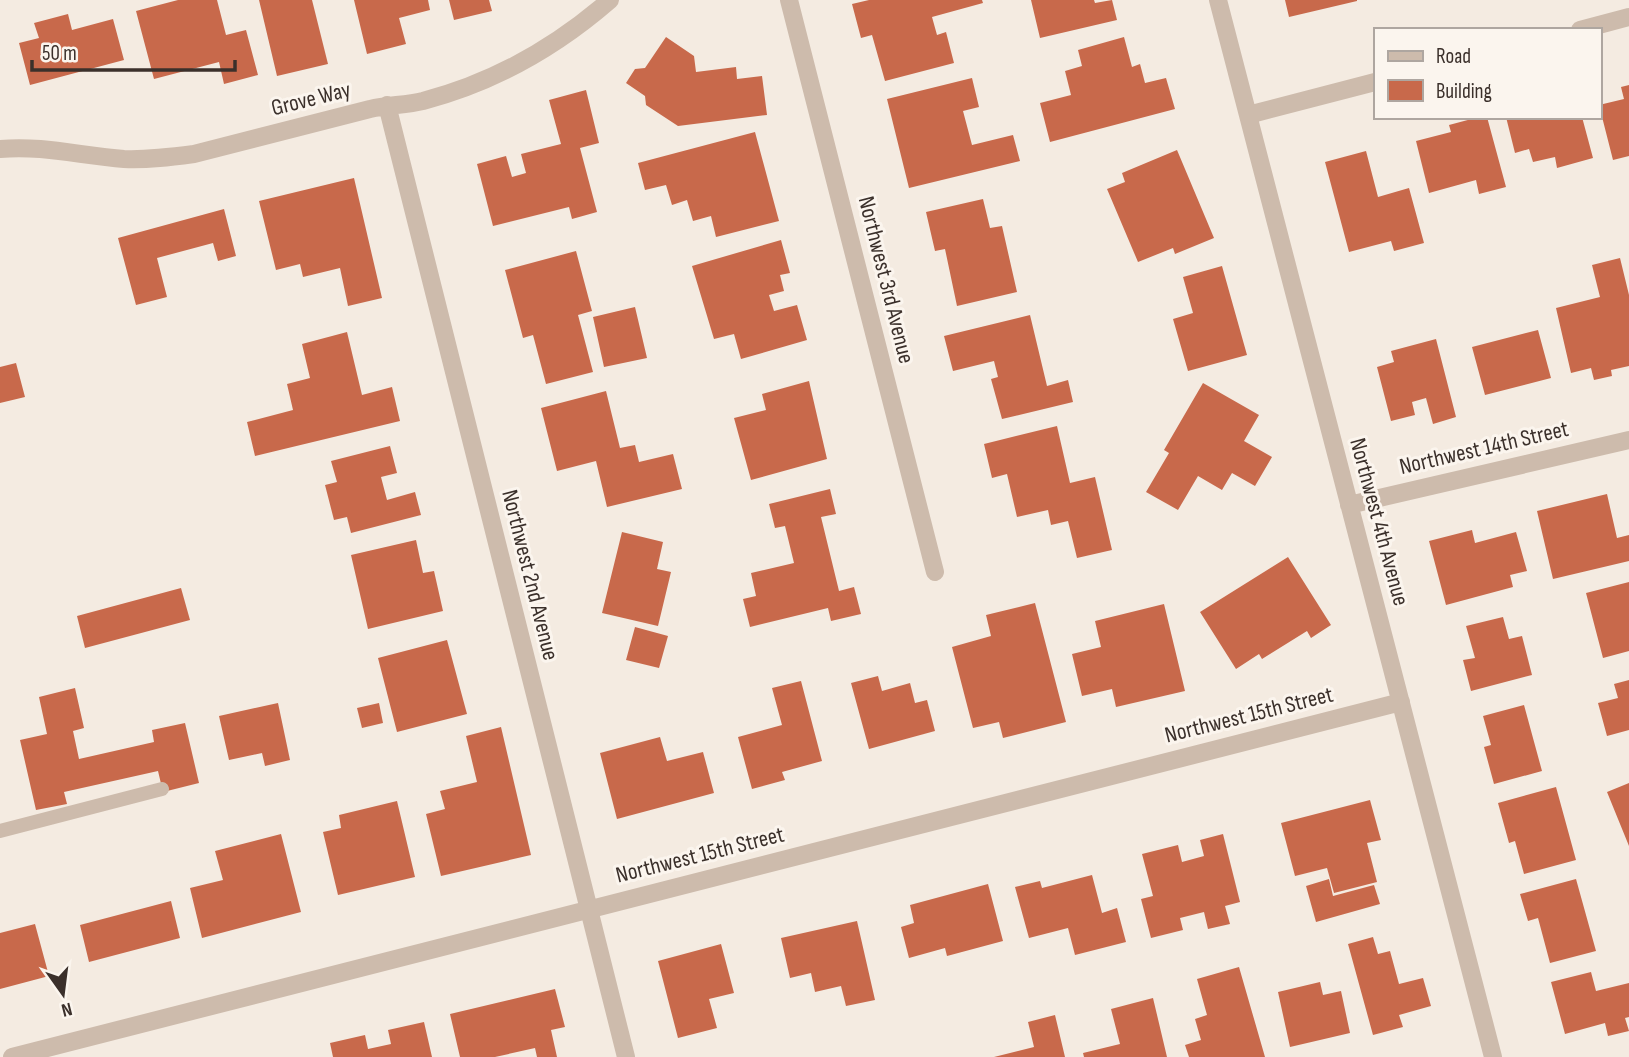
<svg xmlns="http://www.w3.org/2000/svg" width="1629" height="1057" viewBox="0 0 1629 1057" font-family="'Sofia Sans Condensed',sans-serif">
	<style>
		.building { fill: #c8694b }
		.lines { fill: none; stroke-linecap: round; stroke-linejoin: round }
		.lane { stroke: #cdbbac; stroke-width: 14 }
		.street { stroke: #cdbbac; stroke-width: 18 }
		.labels { text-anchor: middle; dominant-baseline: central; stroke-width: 6; stroke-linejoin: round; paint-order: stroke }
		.street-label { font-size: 23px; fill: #3b302b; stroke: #fbf5ee }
	</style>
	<rect width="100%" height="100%" fill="#f4ebe1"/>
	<path class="building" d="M178 0H217L226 35 246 30 258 75 224 84 219 62 154 79 136 11Z
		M259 0H312L328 64 277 76Z
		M354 0H428L430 10 399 18 406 44 367 54Z
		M449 0H489L492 11 454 20Z
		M869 0H982L983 3 932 17 937 35 946 32 954 63 885 81 872 35 861 38 852 4Z
		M1031 0H1094L1095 3 1112 0 1117 20 1040 38Z
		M1285 0H1357V1L1289 17Z
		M68 14 72 30 113 19 124 60 30 85 19 43 39 38 34 23Z
		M666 37 694 56 696 72 736 67 737 79 762 76 767 115 678 126 646 105 645 96 626 83 635 69 645 68Z
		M1124 37 1132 67 1140 64 1145 83 1166 78 1175 109 1050 142 1040 103 1071 95 1065 71 1082 66 1078 50Z
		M972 78 979 107 963 111 972 145 1013 135 1020 161 909 188 887 99Z
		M1629 85V156L1613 160 1599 105 1624 99 1621 87Z
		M586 90 599 143 580 148 597 212 572 219 569 207 493 226 477 164 506 156 512 177 526 173 521 154 561 144 549 100Z
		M1479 117H1487L1506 187 1479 194 1476 180 1429 193 1416 141 1451 132 1449 125Z
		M1506 117H1582L1593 158 1557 168 1555 157 1533 162 1529 149 1515 153Z
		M755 132 779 221 716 237 711 216 693 221 687 200 672 205 666 185 645 190 638 163Z
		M1177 150 1214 238 1175 254 1173 248 1138 262 1107 189 1125 182 1122 173Z
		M1366 151 1378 197 1409 188 1424 243 1394 251 1391 241 1349 252 1325 162Z
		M354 178 382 298 348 306 340 268 303 277 300 264 276 270 259 201Z
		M983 199 990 228 1002 226 1017 292 957 306 945 249 935 251 926 212Z
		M224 209 236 256 218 261 213 243 157 258 167 297 136 305 118 238Z
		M781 240 790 273 780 275 784 291 769 295 774 311 797 305 807 340 741 359 734 334 714 339 692 266Z
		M576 251 592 311 578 315 593 372 546 384 533 335 523 338 505 270Z
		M1620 258 1629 295V366L1611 370 1612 376 1594 380 1591 368 1571 373 1556 308 1600 297 1592 265Z
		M1222 266 1247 355 1188 371 1173 319 1193 313 1183 277Z
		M635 307 647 358 604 367 593 317Z
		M1030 315 1047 386 1068 380 1073 402 1002 419 991 379 998 377 994 361 953 371 944 336Z
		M1538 330 1551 378 1485 395 1472 347Z
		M347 332 362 395 392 387 400 421 255 456 247 422 293 410 287 384 310 378 302 344Z
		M1436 339 1456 417 1433 424 1426 398 1412 402 1415 415 1391 421 1377 367 1394 362 1391 351Z
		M16 363 25 397 0 403V367Z
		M809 381 827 459 751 480 734 418 766 410 762 394Z
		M1203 383 1259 415 1244 441 1272 457 1255 486 1232 473 1222 490 1198 476 1178 510 1146 492 1169 453 1164 450Z
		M606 391 620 448 635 445 639 462 673 454 682 489 607 507 596 461 557 471 541 408Z
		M1057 426 1070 483 1095 477 1112 550 1077 558 1068 521 1051 525 1048 510 1017 517 1007 474 992 478 984 444Z
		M390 446 397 473 381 477 387 500 415 492 421 515 351 533 347 517 334 520 325 485 337 482 331 461Z
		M830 489 836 514 821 517 839 591 854 587 861 614 831 621 828 608 750 627 743 599 756 596 751 573 794 563 785 526 775 528 769 504Z
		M1607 494 1617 538 1629 535V561L1553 579 1537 511Z
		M1472 530 1475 543 1516 532 1527 571 1510 575 1513 587 1446 605 1429 541Z
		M622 532 663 542 657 569 671 572 658 626 602 613Z
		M416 540 423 573 434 571 443 611 368 629 351 555Z
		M1288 557 1331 625 1311 638 1307 631 1262 659 1259 654 1236 669 1200 612Z
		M1629 582V651L1603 658 1586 593Z
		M181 588 190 620 85 648 77 616Z
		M1035 603 1066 722 1003 738 999 722 973 728 952 647 991 636 986 615Z
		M1164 604 1185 691 1116 707 1112 689 1082 696 1072 654 1101 647 1095 621Z
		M1503 617 1509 639 1522 636 1532 675 1471 691 1463 660 1475 658 1466 626Z
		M635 627 668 636 659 668 626 660Z
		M447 640 467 714 397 732 378 658Z
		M878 676 882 691 910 683 915 703 927 700 935 731 869 749 851 683Z
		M1629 680V730L1607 736 1598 703 1618 698 1614 684Z
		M801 681 822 761 782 772 785 780 752 789 738 737 782 725 772 688Z
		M75 688 84 728 73 731 79 759 154 742 152 730 185 723 199 783 163 792 158 771 64 792 67 804 36 810 20 740 47 734 39 697Z
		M278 703 290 760 265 766 262 753 229 760 219 716Z
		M379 703 383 723 362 728 357 708Z
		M1524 705 1542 771 1494 784 1484 747 1491 745 1483 716Z
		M501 727 531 855 441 876 426 814 445 809 440 791 477 782 466 736Z
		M660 737 667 761 703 752 714 793 617 819 600 753Z
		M1629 783V846L1607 792Z
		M1556 787 1576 860 1524 874 1515 841 1509 843 1498 803Z
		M1370 800 1381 840 1367 843 1377 882 1334 893 1327 868 1295 876 1281 823Z
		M397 801 415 877 338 895 323 832 341 828 339 815Z
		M281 834 301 912 202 938 190 888 223 880 215 851Z
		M1223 834 1240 902 1225 906 1230 924 1208 929 1204 912 1180 918 1183 930 1151 938 1141 899 1153 896 1142 854 1178 845 1182 862 1204 856 1200 840Z
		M1092 875 1102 913 1117 908 1126 942 1075 955 1068 928 1029 938 1015 887 1040 881 1042 888Z
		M1329 879 1333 896 1374 885 1380 904 1316 922 1306 886Z
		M1576 879 1596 951 1550 963 1538 918 1528 921 1520 894Z
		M988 884 1003 941 947 956 945 948 909 958 901 927 914 923 910 905Z
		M171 901 180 938 89 962 80 925Z
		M857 921 875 1000 846 1006 841 986 815 992 811 973 790 978 781 938Z
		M35 924 49 976 0 989V933Z
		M1373 937 1378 954 1390 951 1399 984 1423 978 1431 1006 1399 1015 1403 1027 1373 1035 1348 944Z
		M721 944 734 993 709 999 717 1028 678 1038 658 961Z
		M1239 967 1265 1057H1189L1185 1045 1201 1040 1195 1019 1207 1015 1197 979Z
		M1591 972 1596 991 1629 983V1017L1625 1018 1629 1031 1608 1036 1605 1023 1565 1034 1551 982Z
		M1320 982 1323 995 1341 991 1350 1033 1290 1047 1278 992Z
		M555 989 565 1027 551 1030 557 1057H537L535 1048 495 1057H460L450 1014Z
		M1153 998 1167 1057H1084L1083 1053 1120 1044 1111 1009Z
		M1055 1015 1065 1057H994L1034 1047 1028 1022Z
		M424 1022 432 1057H333L330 1043 365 1035 368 1049 391 1044 388 1030Z"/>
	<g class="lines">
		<path class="lane" d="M0 831 162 789"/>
		<path class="street" d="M789 0 935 572
			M1218 0 1493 1057
			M1580 30 1629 17
			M387 105 626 1057
			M1248 115 1375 82
			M0 149C42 145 82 156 124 159 148 160 171 157 194 154 253 139 312 124 370 109 388 105 406 105 423 101 492 83 556 47 610 0
			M1349 505 1629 440
			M12 1057 1401 702"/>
	</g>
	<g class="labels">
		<g class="street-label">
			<text transform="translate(311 99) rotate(-14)">Grove Way</text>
			<text transform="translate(886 280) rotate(76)">Northwest 3rd Avenue</text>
			<text transform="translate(1484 448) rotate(-13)">Northwest 14th Street</text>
			<text transform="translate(1379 522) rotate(75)">Northwest 4th Avenue</text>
			<text transform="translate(530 575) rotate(76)">Northwest 2nd Avenue</text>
			<text transform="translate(1249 715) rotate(-14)">Northwest 15th Street</text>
			<text transform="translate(700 855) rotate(-14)">Northwest 15th Street</text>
		</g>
	</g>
	<rect x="1374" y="28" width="228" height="91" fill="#fbf5ee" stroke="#aea6a0" stroke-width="2"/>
	<rect x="1388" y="51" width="35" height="10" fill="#cdbbac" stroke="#aea6a0" stroke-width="2"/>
	<text x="1436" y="63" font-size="21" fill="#3b302b">Road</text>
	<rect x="1388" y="80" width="35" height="21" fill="#c8694b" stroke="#aea6a0" stroke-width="2"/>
	<text x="1436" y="98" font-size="21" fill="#3b302b">Building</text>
	<g transform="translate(63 994) rotate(166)" stroke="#fbf5ee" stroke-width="5" paint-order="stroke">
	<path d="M0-5L12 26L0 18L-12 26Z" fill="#3b302b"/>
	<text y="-10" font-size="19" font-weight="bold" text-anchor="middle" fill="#3b302b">N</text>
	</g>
	<path d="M32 60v10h203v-10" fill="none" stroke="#3b302b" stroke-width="3.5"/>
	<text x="42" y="60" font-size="21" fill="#3b302b" stroke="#fbf5ee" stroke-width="5" paint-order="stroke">50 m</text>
</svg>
